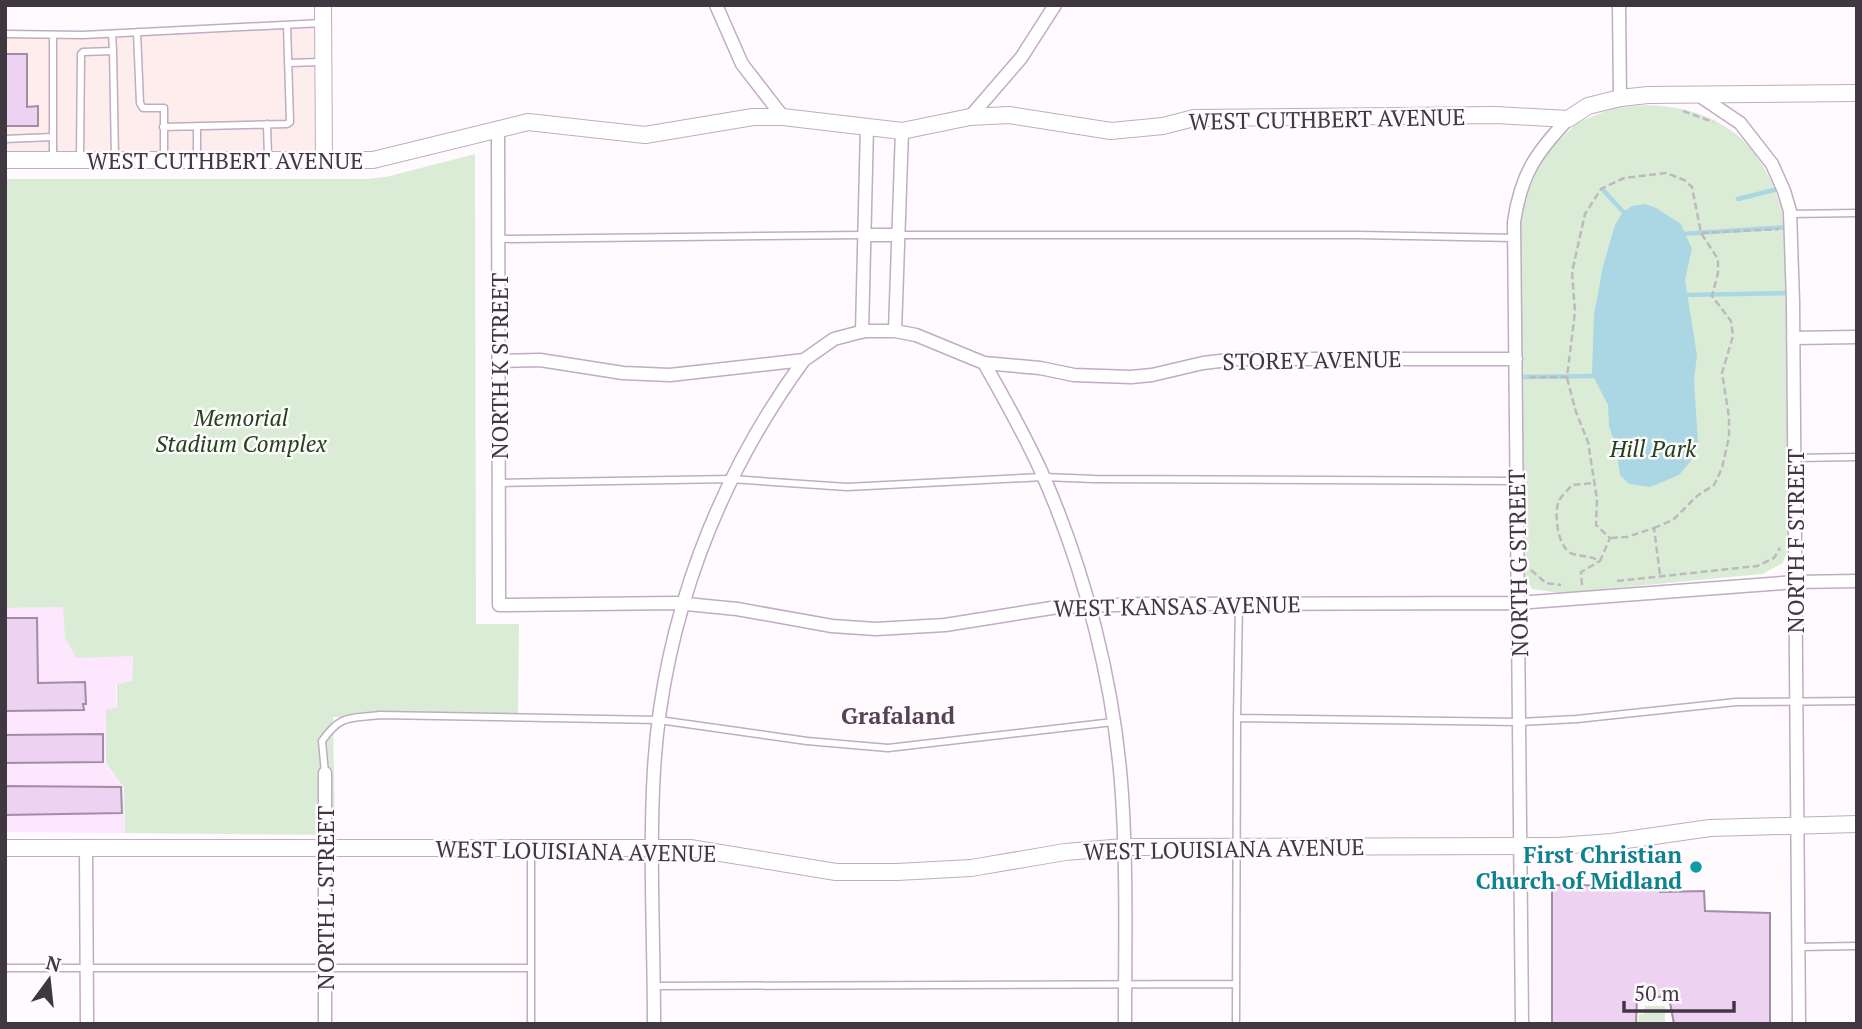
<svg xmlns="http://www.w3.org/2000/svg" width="1862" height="1029" viewBox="0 0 1862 1029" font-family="'PT Serif',serif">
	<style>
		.commercial { fill: #fdedec }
		.built { fill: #fce7ff }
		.green { fill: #daecd5 }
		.water { fill: #abd7e5 }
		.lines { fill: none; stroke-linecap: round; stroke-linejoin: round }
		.stream { stroke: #abd7e5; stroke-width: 4.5 }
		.building { fill: #edd2f1; stroke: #a18ea4; stroke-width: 2 }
		.service-casing { stroke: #c0acc3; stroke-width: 9 }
		.minor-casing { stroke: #c0acc3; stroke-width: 15 }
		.tertiary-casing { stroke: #c0acc3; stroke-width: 18 }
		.path { stroke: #beb9bf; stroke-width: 2.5; stroke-dasharray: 7 3.5; stroke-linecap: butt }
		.service { stroke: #fff; stroke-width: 6 }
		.minor { stroke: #fff; stroke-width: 12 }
		.tertiary { stroke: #fff; stroke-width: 16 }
		.culture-dot { fill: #0f9aa8; stroke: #fefafe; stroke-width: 2.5 }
		.labels { text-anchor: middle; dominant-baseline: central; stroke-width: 5; stroke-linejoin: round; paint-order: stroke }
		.street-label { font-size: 23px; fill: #403841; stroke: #fefafe }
		.park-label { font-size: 23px; font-style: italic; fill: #214419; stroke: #fefafe }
		.culture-label { font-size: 23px; font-weight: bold; fill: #0d838f; stroke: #fefafe; text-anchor: end }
		.neighbourhood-label { font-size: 24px; font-weight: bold; fill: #544356; stroke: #fefafe }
	</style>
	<rect width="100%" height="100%" fill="#fefafe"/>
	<path class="commercial" d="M324 25V159H5V33L84 37Z"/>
	<path class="built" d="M64 607 65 638 76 658 133 655 132 682 116 684V707L106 710 105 763 123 787 125 833 5 832V608Z"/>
	<path class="green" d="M1647 105C1728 108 1768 149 1786 226L1791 538 1783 563 1762 574 1561 593 1532 589 1518 564 1521 207 1544 155 1577 123 1615 107Z
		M475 154 476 624H519L518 713 333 717 335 835 125 833 124 788 106 763V710L117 707V684L132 681 133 656 76 658 65 638 63 607 5 608V179H366L386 177Z
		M1645 1006H1665V1024H1638L1639 1014H1644Z"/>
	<path class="water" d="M1645 204 1656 208 1681 224 1692 249 1685 280 1697 355 1694 381 1698 442 1690 462 1679 475 1650 487 1629 484 1620 475 1616 447 1609 426 1608 405 1592 374 1594 315 1603 266 1615 225 1623 212 1632 206Z"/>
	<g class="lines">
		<path class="stream" d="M1604 191 1627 216
			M1738 199 1778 189
			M1681 234 1788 227
			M1683 295 1789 293
			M1518 377 1596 376"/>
	</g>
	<path class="building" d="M5 54H27V107L38 106V126H5Z
		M5 618H37L38 683 85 682 86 704H83L84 710 5 711Z
		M103 734V762L5 763V735Z
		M5 786 121 787 122 813 5 815Z
		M1552 885 1660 886V892L1704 891 1705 911 1770 913V1024H1674L1669 997H1637L1636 1024H1552Z"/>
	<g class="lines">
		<g class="service-casing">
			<path id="service" d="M137 32 140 103 143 108H164V160
				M5 34 83 35 322 23
				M113 51 115 158
				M288 63 321 62
				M267 124 268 157
				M197 126V159
				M163 127 287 124 290 122 287 25
				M5 139 53 137
				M80 158 81 54 83 52 113 51 112 34
				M53 159V35
				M1790 214 1857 213
				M898 235H1359L1514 238
				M498 239 864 235
				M1794 458 1857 457
				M499 483 731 479 847 487 1043 477 1094 479 1517 481
				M1239 603 1237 718 1520 722 1577 719 1736 702 1857 701
				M325 773 322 741C341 714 349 719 380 715L659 720 807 741 888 748 1113 722
				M1798 947 1857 946
				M5 968H531V850
				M531 968V1024
				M654 986 1236 984
				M1236 1024 1237 718"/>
		</g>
		<g class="minor-casing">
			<path id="minor" d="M716 5 742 64 783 117
				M1619 5 1620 98
				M1697 94 1740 123 1772 164 1784 191 1790 211 1793 302 1799 1024
				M970 117 1021 58 1055 5
				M498 128 499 605 676 603 737 609 832 626 876 629 945 625 1058 607 1145 604 1518 603 1796 582 1857 581
				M864 235H898
				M895 331 902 131
				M862 332 867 127
				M1793 338 1857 337
				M498 361 540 360 623 373 670 375 804 360 834 339 864 331H895L916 335 984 363 1040 368 1074 375 1131 377 1152 375 1203 363 1237 359H1516
				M984 363C1004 398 1024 434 1041 471 1085 569 1115 687 1122 795 1127 871 1125 948 1125 1024
				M325 773V1024
				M86 849 87 1024
				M654 1024C654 939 649 853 654 769 663 621 717 479 804 360
				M1522 1024 1514 222C1521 174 1536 153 1568 119"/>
		</g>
		<g class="tertiary-casing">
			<path id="tertiary" d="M323 5 324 160
				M5 160H373L528 122 645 135 753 117H783L902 131 970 117 1009 115 1111 131 1163 126 1194 118 1496 115 1568 119 1588 106 1620 98 1648 95 1857 93
				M5 848H690L836 872H897L971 868 1065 852 1124 847 1558 846 1612 842 1710 828 1857 824"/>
		</g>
		<path class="path" d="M1683 111 1713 122
			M1529 377H1567L1575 312 1572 272 1585 214 1601 189 1624 178 1666 173 1684 180 1692 187 1701 233 1779 229
			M1567 378 1576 412 1588 442 1597 499 1596 525 1610 538 1600 561C1589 555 1583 557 1573 554 1558 549 1554 517 1558 503 1560 497 1568 490 1572 485L1594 483
			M1654 528 1673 520 1697 496 1714 485 1722 468 1729 437V417L1722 373 1733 336 1731 321 1712 296 1718 273V259L1701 233
			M1611 538 1627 537 1654 528 1660 575
			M1531 570 1546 583 1561 585
			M1617 581 1757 566 1774 558 1780 548
			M1582 585 1581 572 1600 561"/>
		<use href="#service" class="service"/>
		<use href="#minor" class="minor"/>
		<use href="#tertiary" class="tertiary"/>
	</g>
	<circle class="culture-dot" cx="1696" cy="867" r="7"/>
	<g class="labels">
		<g class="street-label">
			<text transform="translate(1327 119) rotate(-1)">WEST CUTHBERT AVENUE</text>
			<text x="225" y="160">WEST CUTHBERT AVENUE</text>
			<text transform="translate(1312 360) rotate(-1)">STOREY AVENUE</text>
			<text transform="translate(499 366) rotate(-90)">NORTH K STREET</text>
			<text transform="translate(1795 541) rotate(-90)">NORTH F STREET</text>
			<text transform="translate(1518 563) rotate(-91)">NORTH G STREET</text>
			<text transform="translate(1177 606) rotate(-1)">WEST KANSAS AVENUE</text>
			<text transform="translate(1224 849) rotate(-1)">WEST LOUISIANA AVENUE</text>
			<text transform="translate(576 851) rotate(1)">WEST LOUISIANA AVENUE</text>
			<text transform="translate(325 898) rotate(-90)">NORTH L STREET</text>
		</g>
		<g class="park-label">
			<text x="241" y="417">Memorial<tspan x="241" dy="26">Stadium Complex</tspan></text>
			<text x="1653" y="448">Hill Park</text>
		</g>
		<g class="culture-label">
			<text x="1682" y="854">First Christian<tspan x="1682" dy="26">Church of Midland</tspan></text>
		</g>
		<g class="neighbourhood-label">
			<text x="898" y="715">Grafaland</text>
		</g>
	</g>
	<rect width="1862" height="1029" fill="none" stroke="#403841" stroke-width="14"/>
	<g transform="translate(49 980) rotate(15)" stroke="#fefafe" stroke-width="5" paint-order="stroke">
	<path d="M0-5L12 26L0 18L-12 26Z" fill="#403841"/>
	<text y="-10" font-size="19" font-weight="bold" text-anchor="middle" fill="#403841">N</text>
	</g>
	<path d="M1624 1001v10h110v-10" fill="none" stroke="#403841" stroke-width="3.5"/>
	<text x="1634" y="1001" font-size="21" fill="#403841" stroke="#fefafe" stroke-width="5" paint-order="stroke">50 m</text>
</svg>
